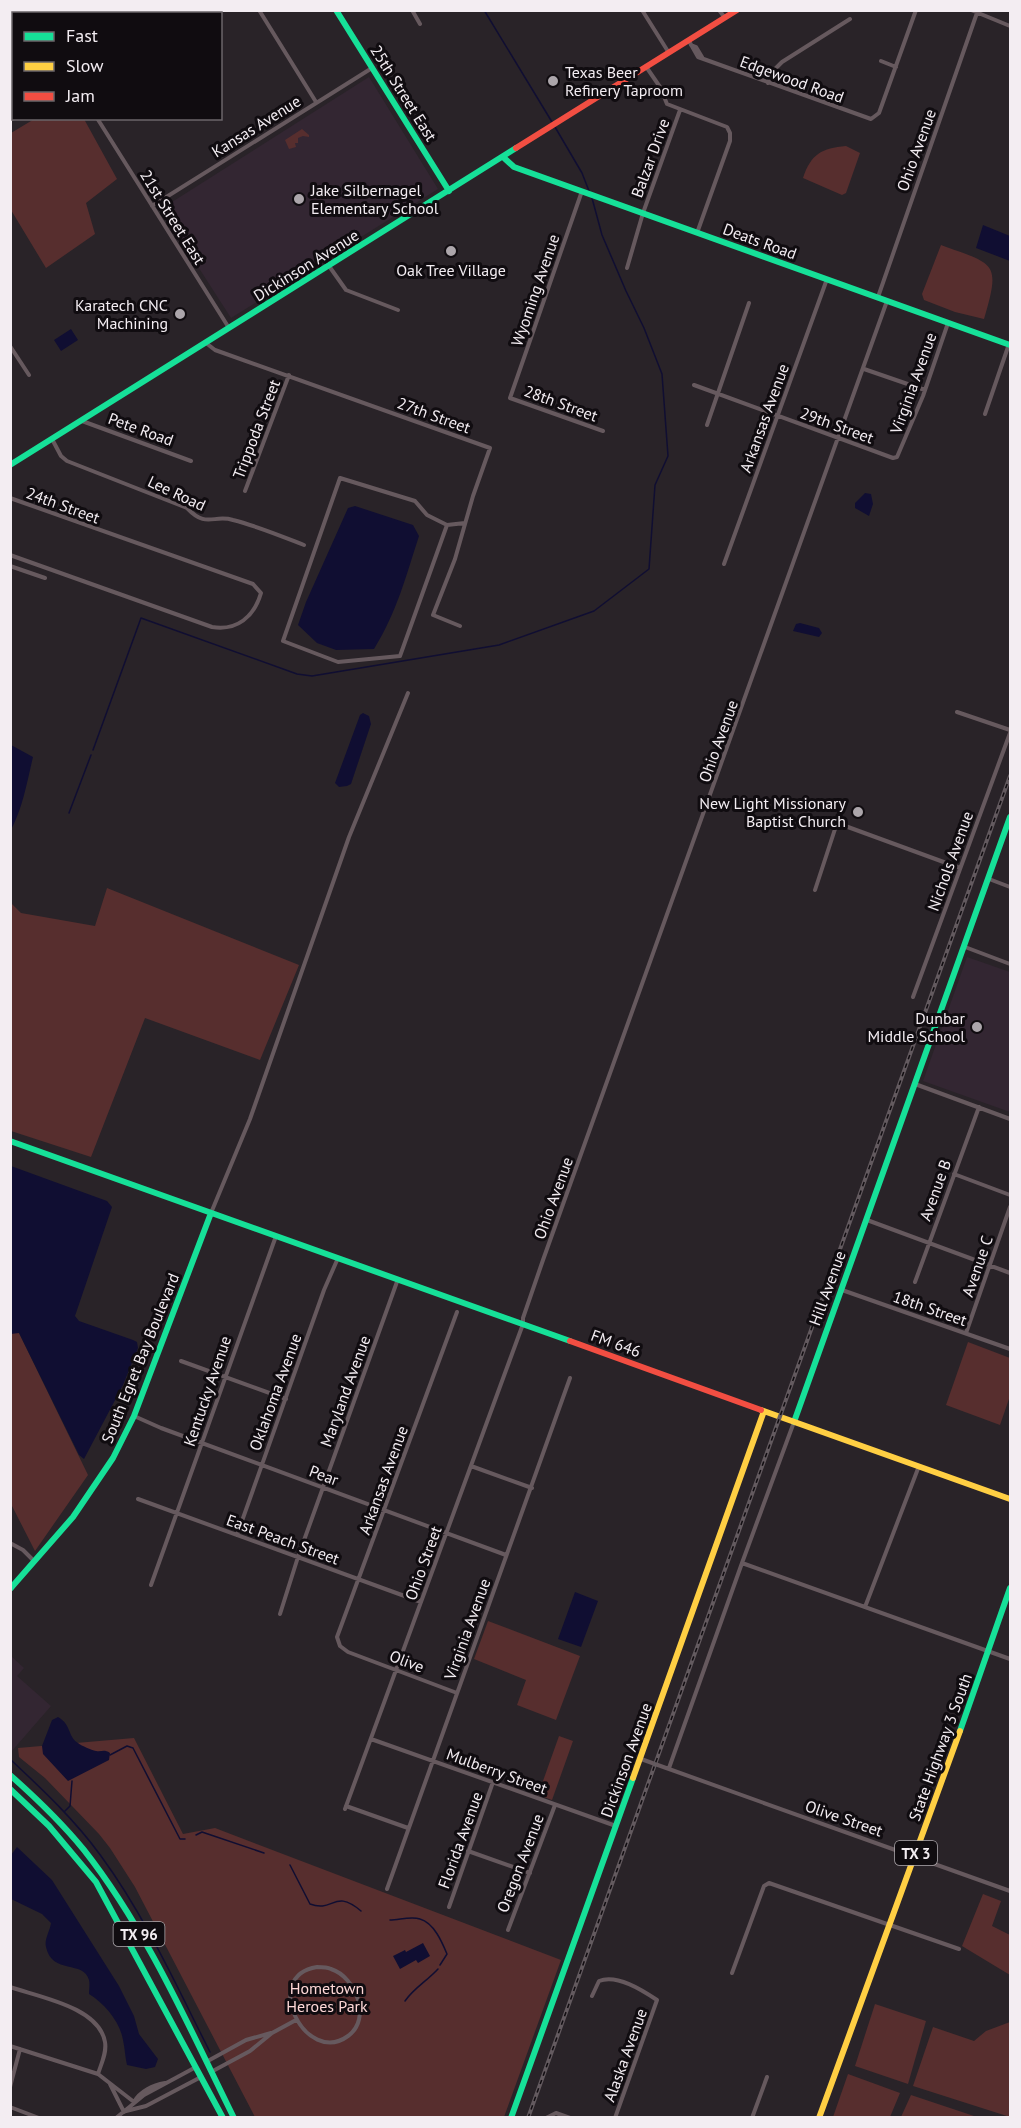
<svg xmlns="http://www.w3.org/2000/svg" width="1021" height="2128" viewBox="0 0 1021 2128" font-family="'PT Sans',sans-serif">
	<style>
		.built { fill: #332632 }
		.green { fill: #572e2e }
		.water { fill: #100e32 }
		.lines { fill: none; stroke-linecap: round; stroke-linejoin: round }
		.stream { stroke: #100e32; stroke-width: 1.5 }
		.street { stroke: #66595e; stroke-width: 4 }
		.fast { stroke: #16e098; stroke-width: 6 }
		.slow { stroke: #ffcf43; stroke-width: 6 }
		.jam { stroke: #f24e42; stroke-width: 6 }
		.rail-casing { stroke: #635a5f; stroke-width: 4 }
		.rail { stroke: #100c10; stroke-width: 1.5; stroke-dasharray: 4.5; stroke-linecap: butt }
		.poi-dot { fill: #aca6ab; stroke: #100c10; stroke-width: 2 }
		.labels { text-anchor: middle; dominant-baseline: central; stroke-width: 6; stroke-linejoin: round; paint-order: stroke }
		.shield { fill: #100c10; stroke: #afaaae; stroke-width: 1.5 }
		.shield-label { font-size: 15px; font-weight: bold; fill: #f3edf2 }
		.poi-label { font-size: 16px; fill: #f3edf2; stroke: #100c10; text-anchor: end }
		.street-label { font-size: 16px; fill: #f3edf2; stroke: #100c10 }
		.park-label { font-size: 16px; fill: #fed8d7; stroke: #100c10 }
	</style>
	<rect width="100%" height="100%" fill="#292328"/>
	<path class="built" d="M369 77 438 189 231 318 161 209Z
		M967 957 1010 972V1112L923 1081Z
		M11 1656 24 1668 17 1676 51 1706 11 1752Z"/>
	<path class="green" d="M36 118 84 119 117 179 86 203 95 234 46 268 11 210V133Z
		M302 129 309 135V137L303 136 298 138V143H295L296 147 289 149 285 140Z
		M846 146 860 153 846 193 842 195 803 178C811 154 822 148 846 146Z
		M941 245C995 265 1001 261 984 319L955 312 924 300 922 294Z
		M107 888 299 965 260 1060 145 1018 91 1157 11 1131V903L21 913 95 926Z
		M14 1332 19 1333 88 1475 35 1551 11 1504 10 1334Z
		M968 1342 1010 1358V1396L1000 1425 946 1405Z
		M488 1621 580 1656 556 1720 517 1705 526 1680 474 1659Z
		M559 1736 573 1741 552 1800 538 1795Z
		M134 1738 183 1834 215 1828 561 1960 504 2117H255L135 1887 110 1848 99 1834 45 1778 19 1757 18 1748Z
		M983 1894 1001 1901 992 1926 1010 1935V1975L962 1946Z
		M875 2004 926 2021 908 2084 855 2066Z
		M1010 2022V2117L913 2086 933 2027 974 2041 986 2031Z
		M848 2074 900 2093 890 2117H833Z
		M911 2095 977 2117H901Z"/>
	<path class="water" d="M983 225 1010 236V261L976 248Z
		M71 329 78 340 61 351 54 340Z
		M865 493 871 494 873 504 869 516 855 508V503Z
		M355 506 413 525 419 536C406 576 397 612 374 649L336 650 317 643 298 625 306 602 348 508Z
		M800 623 819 628 822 633 819 637 793 631 796 624Z
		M363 713 369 716 371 724 351 784 347 786 339 787 335 783 360 715Z
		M11 745 33 757C27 782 23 807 11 830Z
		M11 1166 107 1201 112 1207 75 1316 79 1321 133 1340 137 1342 138 1348 123 1385 84 1459 79 1455 19 1333 11 1334Z
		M575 1592 598 1601 581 1647 558 1639Z
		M58 1717C72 1725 67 1736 78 1743 82 1746 91 1750 96 1751 102 1752 104 1749 110 1753L109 1760 68 1781 43 1754 42 1746 52 1720Z
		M17 1847 52 1880 119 1986 134 2016 139 2034 158 2059 155 2067 146 2069 127 2065C125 2057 125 2049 123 2040 120 2022 105 2004 89 1994 89 1990 90 1984 89 1980 84 1960 52 1975 46 1947 44 1939 50 1931 51 1923L42 1914 11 1899V1855Z
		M423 1943 430 1956 418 1963 416 1960 400 1969 393 1956 405 1950 406 1952Z"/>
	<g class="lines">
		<path class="stream" d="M484 10 552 122
			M555 127 582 173 589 191
			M93 750 141 618 297 674 312 676 499 645 594 611 649 569 655 485 668 456 662 374 644 328 626 291 602 235 592 198
			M69 813 91 755
			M110 1755 127 1746 133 1748 180 1839H185
			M10 1759C43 1790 75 1820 101 1856 145 1916 176 1985 210 2052
			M64 1812 70 1806 72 1781
			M196 1835 202 1832 264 1853
			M290 1865 310 1904C334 1913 334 1888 361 1911
			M390 1920C399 1920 411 1916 420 1919 434 1923 442 1942 447 1954L440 1965
			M405 2001C414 1988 427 1981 438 1969"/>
		<path class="street" d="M29 10 31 14
			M259 10 316 102
			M412 10 420 24
			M642 10 669 53
			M719 10 725 18
			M971 10 1010 26
			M180 14 184 10
			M689 41 698 57 871 119 879 113 916 10
			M691 45 696 47 702 57
			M881 61 896 67
			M647 68 660 87 667 104 727 127 730 133V141L697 233
			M768 83 772 72 782 62 850 19
			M97 118 229 328
			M10 120 14 118
			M582 191 510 398 603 431
			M152 206 372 68
			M329 266 346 290 398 310
			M627 268 643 213 680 110
			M878 297 978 10
			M206 343 215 350 490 448 473 496 455 559 433 615 460 626
			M10 346 29 375
			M864 369 925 390
			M694 385 893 458 897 457 923 396 948 323
			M985 414 1009 344
			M82 421 191 461
			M707 425 749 303
			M52 439 61 456 67 461 187 508C207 529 213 514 233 520 257 526 281 536 304 545
			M245 491 289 375
			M10 498 253 584 261 593C254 617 237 631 212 627L10 555
			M447 525 427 515 415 501 340 478 283 641 338 662 400 656 447 525 465 523
			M724 564 827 279
			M10 566 45 578
			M957 712 1010 730
			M989 879 1010 887
			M815 890 837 823 960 868
			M965 947 1010 964
			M913 997 1010 733
			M915 1084 1010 1119
			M954 1174 1010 1195
			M211 1213 250 1119 349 837 408 693
			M867 1220 1010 1273
			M915 1282 979 1107
			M842 1290 1010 1349
			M457 1312 337 1637 340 1646 348 1652 457 1693
			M966 1333 1010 1207
			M181 1361 286 1399
			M134 1416 161 1428 506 1555
			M471 1466 532 1488
			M138 1499 421 1602
			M237 1535 324 1290 338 1258
			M10 1543 23 1550 34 1561
			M742 1563 1010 1659
			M151 1585 276 1236
			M865 1607 919 1466
			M280 1614 298 1557 398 1279
			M371 1739 616 1826
			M641 1759 1010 1891
			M669 1768 742 1563 794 1422
			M346 1806 408 1828
			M345 1809 523 1324V1318L543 1260 887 301
			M468 1851 530 1873
			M387 1889 570 1378
			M449 1907 493 1782
			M508 1930 555 1805
			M317 1967C322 1967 327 1967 331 1969 356 1977 372 2019 348 2036 306 2067 260 1976 317 1967Z
			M732 1973 764 1886 769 1883 959 1949
			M10 1987C39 1997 99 2007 105 2042 107 2053 101 2064 98 2074
			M592 1996 599 1981C617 1974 642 1990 657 2000L615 2118
			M10 2046 98 2074 134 2102C140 2091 153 2085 165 2083
			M206 2062 246 2040 271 2033
			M211 2072 250 2051 272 2033 296 2020
			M110 2084 124 2112
			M10 2087 20 2049
			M10 2107 39 2118
			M126 2111 146 2106 201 2077
			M116 2118 144 2095 196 2067
			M546 2118 556 2113 570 2118
			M752 2118 767 2077"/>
		<path class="fast" d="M336 10 449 191
			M503 157 514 167 1010 345
			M10 465 516 148
			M10 1141 570 1341
			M794 1422 1010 817
			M10 1589 73 1517 113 1458 134 1416 211 1213
			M960 1731 1010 1588
			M10 1775C36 1798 62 1823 84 1850 147 1930 189 2027 234 2118
			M10 1789 49 1826 96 1882 223 2118
			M511 2118 633 1778"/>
		<path class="slow" d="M761 1410 1010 1499
			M633 1778 764 1411
			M819 2118 960 1731"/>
		<path class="jam" d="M516 148 737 10
			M570 1341 761 1410"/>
		<g class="rail-casing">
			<path id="rail" d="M528 2118 1010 776"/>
		</g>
		<use href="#rail" class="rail"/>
	</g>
	<g class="poi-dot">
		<circle cx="553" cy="81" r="6"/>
		<circle cx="299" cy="199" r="6"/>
		<circle cx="451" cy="251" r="6"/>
		<circle cx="180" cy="314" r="6"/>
		<circle cx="858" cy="812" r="6"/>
		<circle cx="977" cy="1027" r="6"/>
	</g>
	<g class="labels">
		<g class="shield">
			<rect x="895" y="1841" width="42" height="24" rx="4.5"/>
			<rect x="113.5" y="1922" width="51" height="24" rx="4.5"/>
		</g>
		<g class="shield-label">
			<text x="916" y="1853">TX 3</text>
			<text x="139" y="1934">TX 96</text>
		</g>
		<g class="poi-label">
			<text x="565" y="72" text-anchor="start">Texas Beer<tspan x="565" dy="18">Refinery Taproom</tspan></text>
			<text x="311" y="190" text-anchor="start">Jake Silbernagel<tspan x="311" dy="18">Elementary School</tspan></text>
			<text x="451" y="270" text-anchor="middle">Oak Tree Village</text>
			<text x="168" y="305">Karatech CNC<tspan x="168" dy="18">Machining</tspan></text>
			<text x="846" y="803">New Light Missionary<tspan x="846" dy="18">Baptist Church</tspan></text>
			<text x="965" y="1018">Dunbar<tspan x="965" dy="18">Middle School</tspan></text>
		</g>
		<g class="street-label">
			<text transform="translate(792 79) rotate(20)">Edgewood Road</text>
			<text transform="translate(404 93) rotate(58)">25th Street East</text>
			<text transform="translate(256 126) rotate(-32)">Kansas Avenue</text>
			<text transform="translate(916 150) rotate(-70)">Ohio Avenue</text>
			<text transform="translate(650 158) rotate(-70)">Balzar Drive</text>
			<text transform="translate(173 217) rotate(58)">21st Street East</text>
			<text transform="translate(760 241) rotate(20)">Deats Road</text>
			<text transform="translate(306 265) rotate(-32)">Dickinson Avenue</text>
			<text transform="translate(535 290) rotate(-71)">Wyoming Avenue</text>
			<text transform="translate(913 383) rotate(-70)">Virginia Avenue</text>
			<text transform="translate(561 403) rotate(20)">28th Street</text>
			<text transform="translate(434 415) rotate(20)">27th Street</text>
			<text transform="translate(764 418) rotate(-70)">Arkansas Avenue</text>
			<text transform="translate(837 425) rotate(20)">29th Street</text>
			<text transform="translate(141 429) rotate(20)">Pete Road</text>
			<text transform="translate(256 429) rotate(-69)">Trippoda Street</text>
			<text transform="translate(177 493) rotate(25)">Lee Road</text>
			<text transform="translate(63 505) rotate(20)">24th Street</text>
			<text transform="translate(718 741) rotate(-70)">Ohio Avenue</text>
			<text transform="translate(950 861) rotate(-70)">Nichols Avenue</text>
			<text transform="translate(935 1190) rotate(-70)">Avenue B</text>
			<text transform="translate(553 1198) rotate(-70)">Ohio Avenue</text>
			<text transform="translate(977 1266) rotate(-71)">Avenue C</text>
			<text transform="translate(827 1288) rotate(-70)">Hill Avenue</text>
			<text transform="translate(930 1308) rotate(19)">18th Street</text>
			<text transform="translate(616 1343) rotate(20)">FM 646</text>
			<text transform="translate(140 1358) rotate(-68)">South Egret Bay Boulevard</text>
			<text transform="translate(207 1391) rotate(-71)">Kentucky Avenue</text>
			<text transform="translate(345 1391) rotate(-70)">Maryland Avenue</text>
			<text transform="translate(275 1392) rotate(-70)">Oklahoma Avenue</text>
			<text transform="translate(324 1475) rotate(20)">Pear</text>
			<text transform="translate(383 1480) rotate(-70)">Arkansas Avenue</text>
			<text transform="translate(283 1539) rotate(20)">East Peach Street</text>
			<text transform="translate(423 1563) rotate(-70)">Ohio Street</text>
			<text transform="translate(467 1629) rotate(-70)">Virginia Avenue</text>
			<text transform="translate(407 1661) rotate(21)">Olive</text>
			<text transform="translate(940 1747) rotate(-70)">State Highway 3 South</text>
			<text transform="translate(626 1760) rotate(-70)">Dickinson Avenue</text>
			<text transform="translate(497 1771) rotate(20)">Mulberry Street</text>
			<text transform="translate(844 1818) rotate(19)">Olive Street</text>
			<text transform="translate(460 1840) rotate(-70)">Florida Avenue</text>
			<text transform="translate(520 1863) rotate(-69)">Oregon Avenue</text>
			<text transform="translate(625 2055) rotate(-70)">Alaska Avenue</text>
		</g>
		<g class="park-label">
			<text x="327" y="1988">Hometown<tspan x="327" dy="18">Heroes Park</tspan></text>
		</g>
	</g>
	<rect width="1021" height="2128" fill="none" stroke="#f3edf2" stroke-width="24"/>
	<rect x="12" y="12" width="210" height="108" fill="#100c10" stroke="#6b666a" stroke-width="1.5"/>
	<rect x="24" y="32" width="30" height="9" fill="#16e098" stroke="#6b666a" stroke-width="1.5"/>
	<text x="66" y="42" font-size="18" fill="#f3edf2">Fast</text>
	<rect x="24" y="62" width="30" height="9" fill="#ffcf43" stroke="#6b666a" stroke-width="1.5"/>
	<text x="66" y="72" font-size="18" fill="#f3edf2">Slow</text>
	<rect x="24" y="92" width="30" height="9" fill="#f24e42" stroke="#6b666a" stroke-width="1.5"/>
	<text x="66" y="102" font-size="18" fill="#f3edf2">Jam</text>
</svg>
